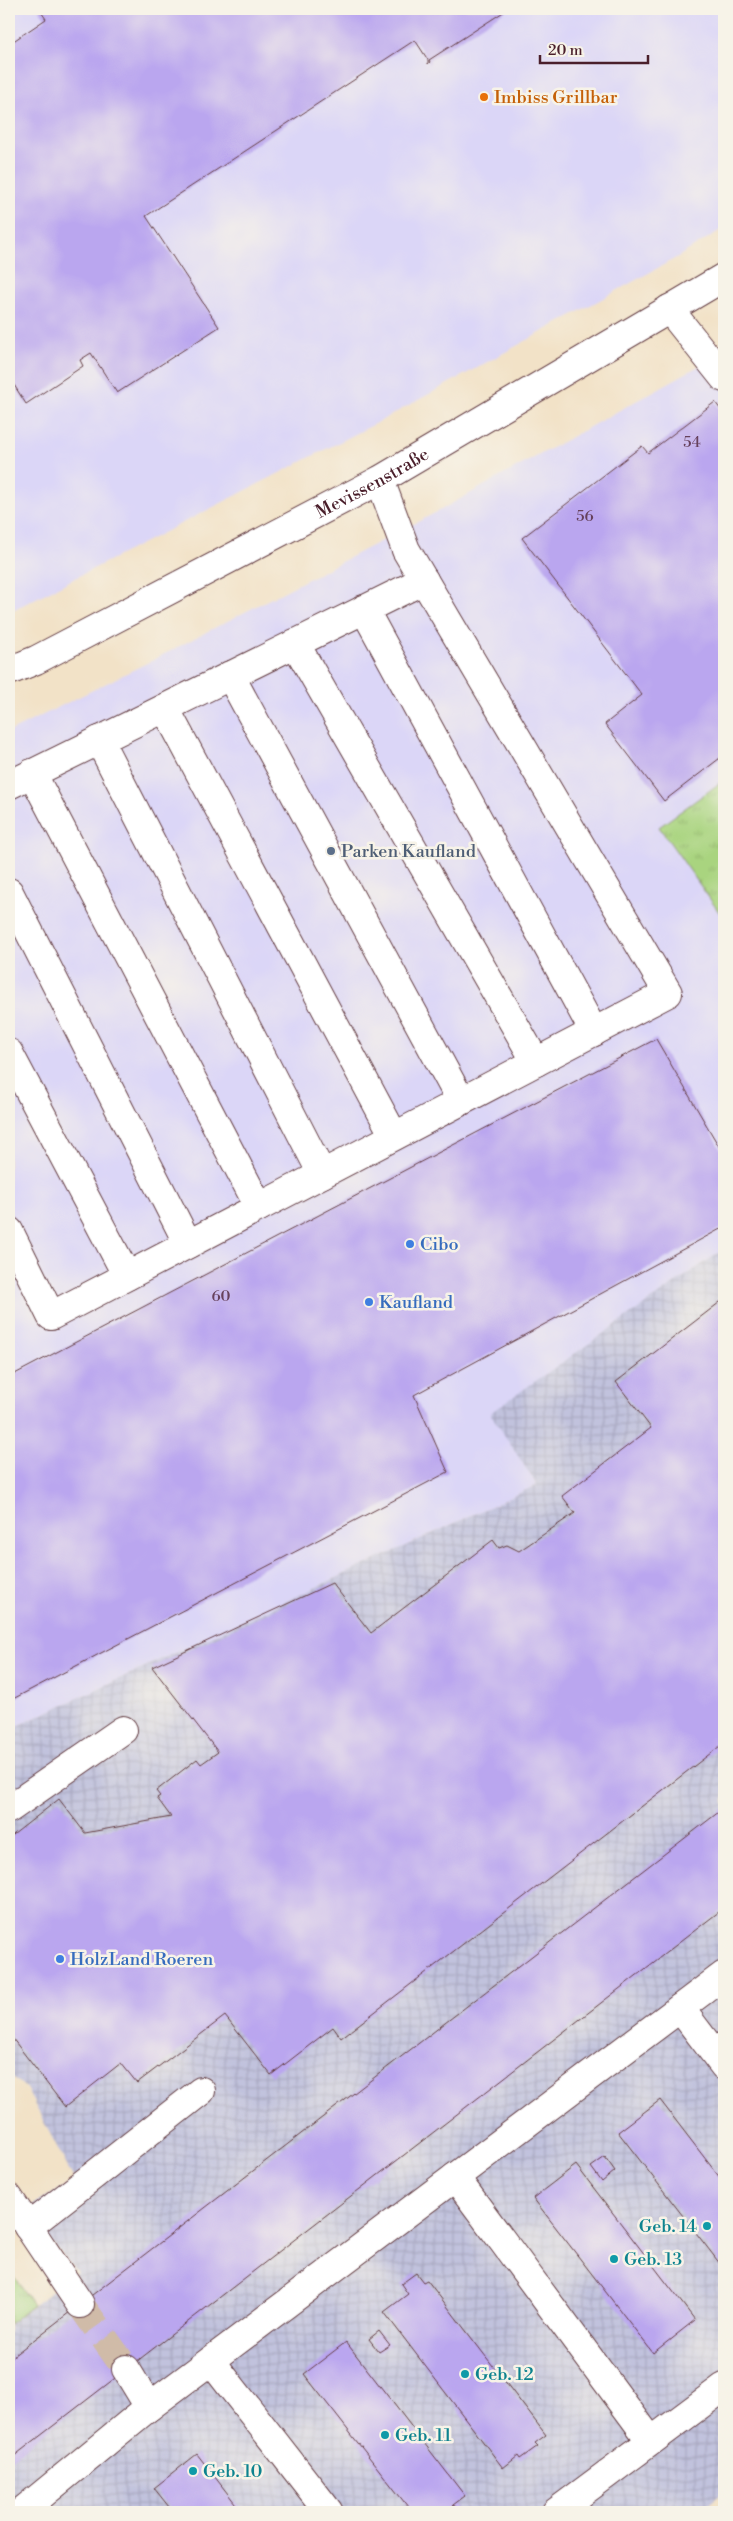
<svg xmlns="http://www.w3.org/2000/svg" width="733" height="2521" viewBox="0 0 733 2521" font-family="'Libre Bodoni',serif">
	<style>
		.built { fill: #dbd6f7 }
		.industrial { fill: url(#industrial-grid) }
		.grass { fill: url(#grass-tufts); stroke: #7a7a55 }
		.building { fill: #baa6ef }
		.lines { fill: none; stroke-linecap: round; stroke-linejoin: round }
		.minor-tunnel { stroke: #d0bba8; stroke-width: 28; stroke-dasharray: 28 14; stroke-linecap: butt }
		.minor-casing { stroke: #633c42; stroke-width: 30 }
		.minor { stroke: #fff; stroke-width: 28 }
		.food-dot { fill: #e8710a; stroke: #f7f3e8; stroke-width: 2 }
		.service-dot { fill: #5c6f8a; stroke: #f7f3e8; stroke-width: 2 }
		.shop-dot { fill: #3f7fe0; stroke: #f7f3e8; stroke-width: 2 }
		.culture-dot { fill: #0f9aa8; stroke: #f7f3e8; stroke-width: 2 }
		.labels { text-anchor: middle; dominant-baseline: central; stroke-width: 5; stroke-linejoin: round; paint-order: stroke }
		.number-label { font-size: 15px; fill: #66415c }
		.food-label { font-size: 18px; fill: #c56008; stroke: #f7f3e8; text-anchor: start }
		.street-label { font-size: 18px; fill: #4a1f2b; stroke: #f7f3e8 }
		.service-label { font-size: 18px; fill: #4e5e75; stroke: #f7f3e8; text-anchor: start }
		.shop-label { font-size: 18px; fill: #366cbe; stroke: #f7f3e8; text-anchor: start }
		.culture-label { font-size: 18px; fill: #0d838f; stroke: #f7f3e8; text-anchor: start }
	</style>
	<defs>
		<pattern id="industrial-grid" width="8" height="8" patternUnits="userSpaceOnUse" patternTransform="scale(1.25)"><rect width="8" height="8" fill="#c1c2dd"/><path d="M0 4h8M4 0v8" fill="none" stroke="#a7a6be"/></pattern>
		<pattern id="grass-tufts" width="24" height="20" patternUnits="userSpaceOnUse" patternTransform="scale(1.25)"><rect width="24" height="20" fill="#a9d47f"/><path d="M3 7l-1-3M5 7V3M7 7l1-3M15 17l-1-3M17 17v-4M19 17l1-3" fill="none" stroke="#93b66e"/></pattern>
	</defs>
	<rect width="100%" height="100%" fill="#f7f3e8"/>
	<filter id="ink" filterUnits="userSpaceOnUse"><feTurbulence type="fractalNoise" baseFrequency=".02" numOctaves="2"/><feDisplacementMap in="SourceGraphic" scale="10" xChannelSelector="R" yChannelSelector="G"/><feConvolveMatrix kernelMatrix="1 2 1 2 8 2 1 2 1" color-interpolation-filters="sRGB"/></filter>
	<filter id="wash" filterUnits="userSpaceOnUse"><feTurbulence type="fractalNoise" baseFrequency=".0096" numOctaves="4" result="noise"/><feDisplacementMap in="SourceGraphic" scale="20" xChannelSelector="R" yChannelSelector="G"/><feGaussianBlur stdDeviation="1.12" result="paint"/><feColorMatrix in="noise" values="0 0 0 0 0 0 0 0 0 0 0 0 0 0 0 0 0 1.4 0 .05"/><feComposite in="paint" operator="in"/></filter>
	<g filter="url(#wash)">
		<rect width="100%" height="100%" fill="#f2e2c7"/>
		<path class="built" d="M9 9H724V228L676 258 373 425 9 612Z
			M724 352V780L660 827 724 919V1249L491 1413 537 1485 9 1730V732L151 661 435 513Z"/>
		<path class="industrial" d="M724 1249V2491L697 2512H9V2324L77 2272 24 2210 75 2181 26 2088 9 2074V1730L537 1485 490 1413Z"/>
		<path class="grass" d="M724 780V919L659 827Z
			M9 2269 33 2305 9 2324Z"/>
		<g id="blocks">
			<path class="building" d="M39 9H508L429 60 430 62 428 64V60L415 40 146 216 219 327 117 393 91 353 80 360 83 366 26 404 9 377V44L46 19Z
				M715 402 724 414V755L664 801 605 724 642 695 522 538 642 446 648 453Z
				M656 1039 724 1155V1227L414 1395 448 1472 9 1701V1377Z
				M724 1299V1743L341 2038 333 2027 271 2075 225 2016 137 2083 121 2063 65 2107 9 2034V1838L59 1799 85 1833 171 1817 157 1798 160 1796 156 1791 197 1759 201 1764 218 1752 152 1667 332 1583 371 1633 493 1540 499 1548 507 1545 519 1551 575 1513 562 1496 651 1428 616 1382Z
				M724 1808V1908L9 2460V2359Z
				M660 2100 724 2183V2269L618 2132Z
				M605 2157 615 2171 602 2182 591 2167Z
				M576 2165 695 2320 653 2353 533 2198Z
				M416 2273 423 2282 427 2280 546 2435 535 2443 538 2446 520 2459 518 2456 503 2468 384 2312 408 2294 401 2284Z
				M379 2331 390 2345 379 2352 369 2339Z
				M346 2342 465 2496 453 2505 456 2507 450 2512H412L304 2374Z
				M197 2454 242 2512H173L154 2488Z"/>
		</g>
	</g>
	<g filter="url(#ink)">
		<use href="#blocks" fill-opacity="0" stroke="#633c42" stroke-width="1"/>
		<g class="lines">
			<path class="minor-tunnel" d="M80 2304 126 2369"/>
			<g class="minor-casing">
				<g id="minor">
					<path d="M669 309 724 378"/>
					<path d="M364 609 594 1032"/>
					<path d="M295 643 536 1062"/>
					<path id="s1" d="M9 671 36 660 380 480 724 277"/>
					<path d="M230 675 461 1101"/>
					<path d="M165 708 394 1136"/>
					<path d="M99 740 322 1174"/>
					<path d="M32 773 259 1207"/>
					<path d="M9 785 424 580"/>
					<path d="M9 892 188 1244"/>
					<path d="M9 1053 127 1276"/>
					<path d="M9 1231 51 1316 668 993 406 550 380 480"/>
					<path d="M9 1809 123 1730"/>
					<path d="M680 2008 724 2066"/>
					<path d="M455 2177 651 2441"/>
					<path d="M9 2198 80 2304"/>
					<path d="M28 2227 201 2091"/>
					<path d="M211 2361 329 2512"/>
					<path d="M126 2369 149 2407"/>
					<path d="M21 2512 149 2407 724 1975"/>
					<path d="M556 2512 724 2387"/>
				</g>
			</g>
			<use href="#minor" class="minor"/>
		</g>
	</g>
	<circle class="food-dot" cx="484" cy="97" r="5"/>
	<circle class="service-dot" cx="331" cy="851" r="5"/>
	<g class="shop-dot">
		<circle cx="410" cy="1244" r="5"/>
		<circle cx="369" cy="1302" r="5"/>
		<circle cx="60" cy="1959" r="5"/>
	</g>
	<g class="culture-dot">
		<circle cx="707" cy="2226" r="5"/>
		<circle cx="614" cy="2259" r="5"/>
		<circle cx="465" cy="2374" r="5"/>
		<circle cx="385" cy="2435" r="5"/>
		<circle cx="193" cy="2471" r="5"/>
	</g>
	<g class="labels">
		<g class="number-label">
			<text x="692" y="442">54</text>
			<text x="585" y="516">56</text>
			<text x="221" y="1296">60</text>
		</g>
		<g class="food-label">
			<text x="494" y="97">Imbiss Grillbar</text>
		</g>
		<g class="street-label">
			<text stroke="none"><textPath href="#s1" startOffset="409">Mevissenstraße</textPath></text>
		</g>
		<g class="service-label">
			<text x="341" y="851">Parken Kaufland</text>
		</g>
		<g class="shop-label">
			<text x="420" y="1244">Cibo</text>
			<text x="379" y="1302">Kaufland</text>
			<text x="70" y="1959">HolzLand Roeren</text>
		</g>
		<g class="culture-label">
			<text x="697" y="2226" text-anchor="end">Geb. 14</text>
			<text x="624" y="2259">Geb. 13</text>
			<text x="475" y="2374">Geb. 12</text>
			<text x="395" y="2435">Geb. 11</text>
			<text x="203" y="2471">Geb. 10</text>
		</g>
	</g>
	<rect width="733" height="2521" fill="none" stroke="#f7f3e8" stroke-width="30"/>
	<path d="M540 55v8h108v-8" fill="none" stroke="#4a1f2b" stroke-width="2.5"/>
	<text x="548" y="55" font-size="15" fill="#4a1f2b" stroke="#f7f3e8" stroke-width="4" paint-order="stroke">20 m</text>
</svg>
